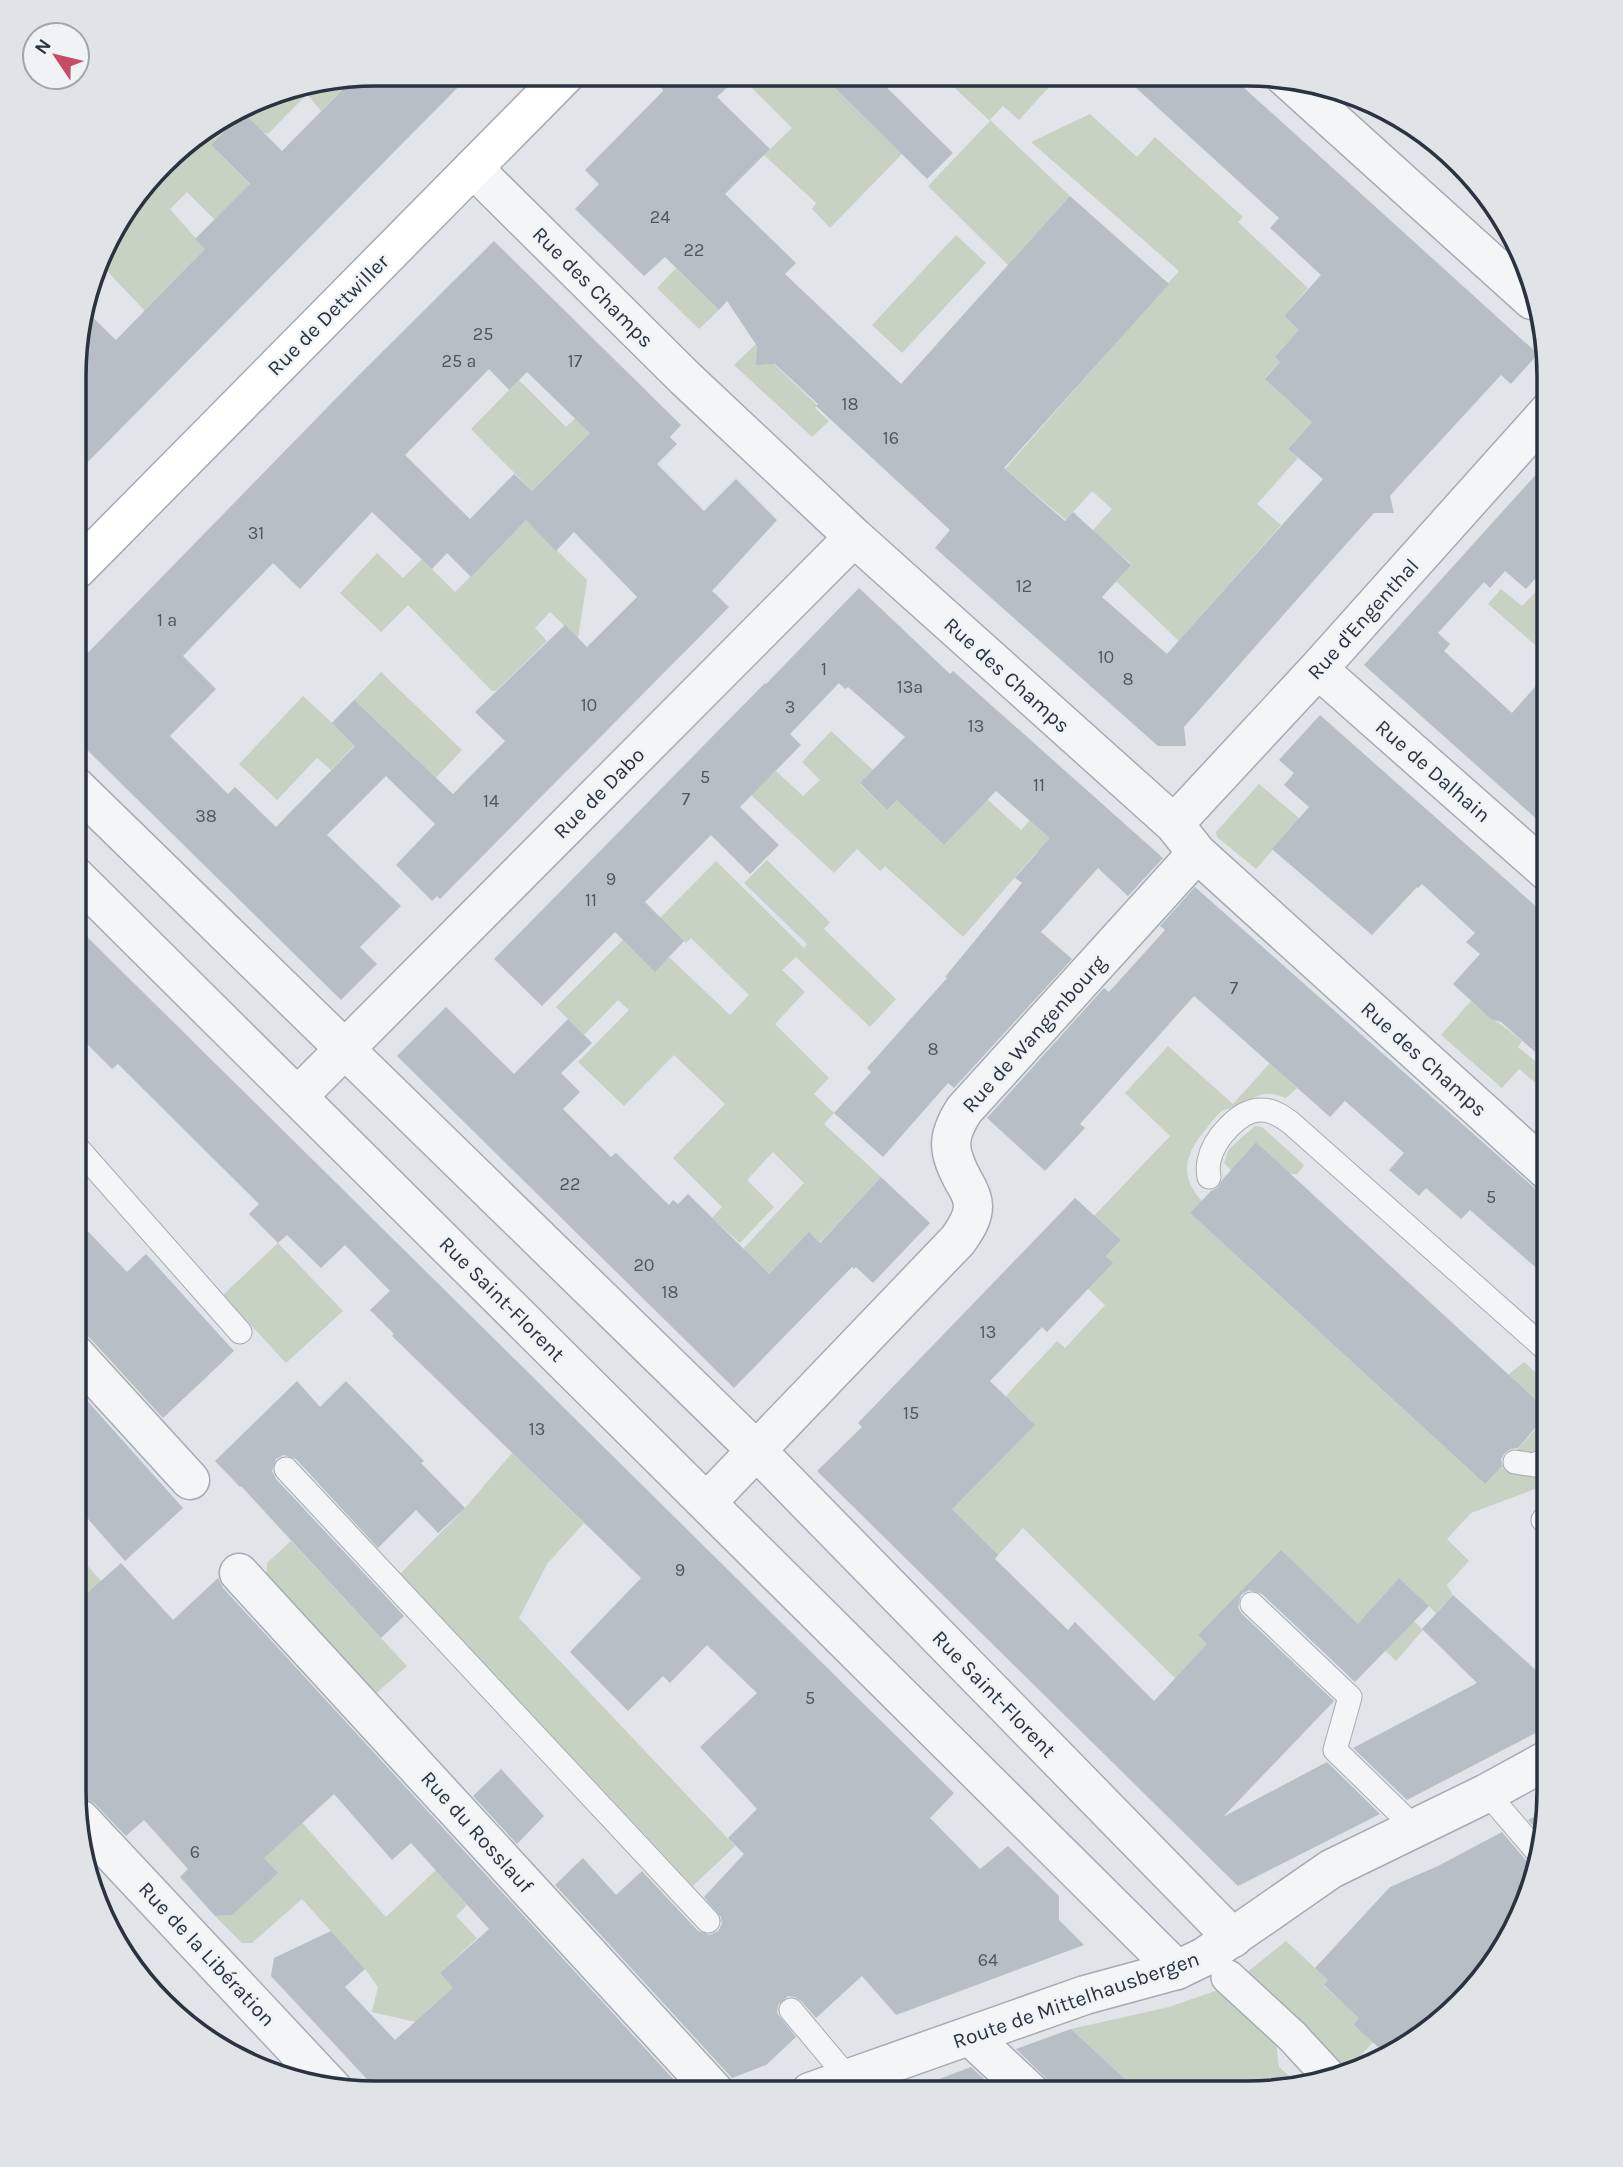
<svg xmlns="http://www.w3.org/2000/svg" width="1623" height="2167" viewBox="0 0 1623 2167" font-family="Karla,sans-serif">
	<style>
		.green { fill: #c7d2c2 }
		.building { fill: #b8bec6; fill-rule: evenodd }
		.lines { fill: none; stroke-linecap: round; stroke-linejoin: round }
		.service-casing { stroke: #a6abb3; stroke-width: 25 }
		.pedestrian-casing { stroke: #a6abb3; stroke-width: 36 }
		.minor-casing { stroke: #a6abb3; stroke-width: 41 }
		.tertiary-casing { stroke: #a6abb3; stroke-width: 41 }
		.secondary-casing { stroke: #a6abb3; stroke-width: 41 }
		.service { stroke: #f3f5f7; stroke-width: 23 }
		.pedestrian { stroke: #f3f5f7; stroke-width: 33 }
		.minor { stroke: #f3f5f7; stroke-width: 38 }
		.tertiary { stroke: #f3f5f7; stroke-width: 38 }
		.secondary { stroke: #fff; stroke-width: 38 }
		.labels { text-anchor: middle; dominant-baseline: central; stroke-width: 5; stroke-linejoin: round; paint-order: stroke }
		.number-label { font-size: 18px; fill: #4e5662 }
		.street-label { font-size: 21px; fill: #2a3340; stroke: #f0f3f6 }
		.rim { fill: none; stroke: #2a3340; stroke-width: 3.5 }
	</style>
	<rect width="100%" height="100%" fill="#e1e4e9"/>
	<path class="green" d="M761 75H822L902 154 830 228 812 209 816 203 764 155 792 128 750 86Z
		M941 75H1060L1019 120 1003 106 990 120 1070 196 1008 265 928 186 990 121Z
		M355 77 321 111 307 94 268 134 262 132 242 111 278 90Z
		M1090 114 1137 157 1155 137 1243 217 1238 222 1308 288 1284 316 1299 330 1365 259 1275 357 1280 362 1265 378 1288 400 1318 415 1288 449 1298 458 1257 504 1281 525 1179 641 1116 581 1131 564 1114 549 1090 533 1112 509 1092 491 1066 520 1005 469 1179 271 1031 142Z
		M228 119 223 124 227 129 211 145 259 194 222 231 213 218 187 192 170 209 205 249 145 311 107 271 102 274 99 270 114 225 177 148Z
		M956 235 986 263 902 353 872 325Z
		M676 268 719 310 699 329 657 288Z
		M756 344 758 348 757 355 766 365 773 363 817 405 815 408 829 421 812 437 734 365Z
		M519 380 566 427 583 411 597 426 532 491 471 429Z
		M526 520 587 580 578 639 550 612 535 628 547 641 497 690 492 691 408 605 381 632 340 593 377 553 403 578 422 559 455 592Z
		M1547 580 1549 582V657L1488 604 1501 589 1522 606Z
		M381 672 462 750 413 802 392 782 415 758 377 722 331 770 317 758 277 800 239 764 303 696 332 723Z
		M831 731 873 770 860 784 887 810 900 797 927 822 924 826 944 845 987 799 1021 830 1070 776 1106 808 1072 846 1037 852 963 937 885 866 880 871 857 849 834 873 751 795 776 771 803 796 820 780 802 762Z
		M1259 784 1300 819 1256 869 1217 837 1216 832Z
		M767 860 830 922 824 929 896 999 870 1027 796 957 782 970 805 992 775 1024 829 1078 814 1094 834 1113 824 1124 881 1177 823 1239 819 1242 809 1233 746 1297 721 1273 804 1183 773 1152 747 1180 774 1207 740 1243 712 1218 722 1207 673 1158 725 1104 674 1055 624 1106 578 1062 629 1010 618 1000 584 1035 556 1007 623 940 655 971 669 957 730 1015 749 995 691 938 686 943 660 918 716 861 804 948 807 944 744 883Z
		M1471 1001C1488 1016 1505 1027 1522 1041L1518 1047 1535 1061 1549 1046V1094L1519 1069 1502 1088 1441 1035Z
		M1168 1046 1233 1104 1270 1063 1297 1088 1286 1098C1261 1088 1258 1097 1236 1107 1231 1109 1225 1108 1221 1112 1215 1116 1211 1123 1206 1129 1186 1152 1178 1176 1202 1201L1190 1213 1485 1484 1549 1415V1484L1471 1513 1447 1539 1469 1561 1447 1585 1453 1595 1436 1613 1400 1579 1385 1594 1423 1630 1396 1661 1281 1551 1198 1635 1302 1736 1261 1763 1023 1528 998 1555 950 1507 1032 1422 1014 1405 1000 1420 991 1412 1057 1341 1065 1348 1105 1305 1081 1282 1112 1263 1106 1256 1121 1240 1094 1216 1170 1136 1125 1093Z
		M1255 1126 1262 1127 1303 1164 1304 1166 1297 1174H1290L1256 1142 1231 1170 1224 1163 1229 1149Z
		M278 1243 343 1311 286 1363 223 1295Z
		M1524 1362 1549 1385V1412L1508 1375Z
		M512 1453 584 1523 547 1564 519 1618 735 1846 693 1886 400 1574 465 1508Z
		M291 1541 407 1666 373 1696 266 1579 267 1563Z
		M78 1555 101 1581 87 1636 74 1621V1559Z
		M291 1810 386 1917 436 1870 467 1905 456 1916 477 1938 440 1973 468 2004 431 2039 415 2022 372 2012 378 1987 365 1969 302 1899 252 1943H242L215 1916 232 1915 230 1821Z
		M1286 1941 1328 1980 1324 1986 1343 2003 1364 2013 1373 2042 1348 2069 1246 1973Z
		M1218 1990 1276 2042 1279 2067 1296 2082 1247 2093H1140L1071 2029 1169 2007Z"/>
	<path class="building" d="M376 74H471L76 474V336L85 310 116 340 205 249 195 239 250 184 211 145 243 112 282 151 355 77Z
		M657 74 740 75 717 97 770 149 725 194 796 263 785 274 901 384 1070 196 1169 284 1004 468 1065 521 1073 512 1131 565 1102 597 1167 654 1323 479 1288 449 1312 422 1265 379 1280 362 1275 357 1299 330 1284 316 1321 275 1270 228 1279 218 1123 76H1231L1538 354 1511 384 1501 375 1407 477 1390 496 1394 513H1374L1339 552 1184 727 1186 746H1158L935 548 950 530 816 406 818 404 775 364 756 365 757 346 727 301 719 310 665 257 644 276 575 209 599 184 585 170 663 91Z
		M822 75H874L953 153 927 179Z
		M494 241 681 425 670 437 677 444 657 464 704 511 736 479 777 520 712 591 729 607 440 899 437 896 432 901 396 865 435 824 386 776 327 835 401 906 360 947 377 964 341 1000 75 738 76 665 358 376ZM489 369 509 390 527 372 590 433 532 491 514 474 470 519 405 455ZM372 512 432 569 447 553 471 577 526 520 556 551 574 532 637 597 587 647 565 625 475 712 505 741 453 794 354 700 332 723 355 746 276 827 235 787 228 794 170 736 216 689 183 656 273 563 300 589Z
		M1549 460V563L1526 589 1505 571 1490 588 1484 582 1438 633 1450 644 1444 651 1512 713 1549 671V830L1364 665Z
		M859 588 950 674 953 671 1163 858 1128 896 1098 868 1041 932 1072 959 954 1088 948 1083 883 1157 834 1113 871 1072 867 1068 947 978 945 977 1022 883 1015 878 1050 838 996 791 944 845 897 800 887 810 860 783 905 737 848 687 845 689 839 683 790 734 801 745 740 807 779 845 750 874 711 835 645 902 684 941 655 972 615 932 542 1006 494 959 765 683 766 684Z
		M1320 715 1549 918V1064L1501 1022 1491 1019 1453 984 1480 954 1466 942 1475 933 1422 884 1418 888 1417 887 1372 935 1272 849 1309 807 1284 785 1294 773 1279 760Z
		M1195 887 1549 1201V1279L1470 1210 1461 1219 1426 1188 1419 1196 1389 1170 1404 1153 1345 1101 1330 1117 1194 996 1080 1124 1085 1128 1045 1171 987 1118 1104 988 1109 992 1165 930 1160 926Z
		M75 925 954 1793 930 1818 980 1869 1008 1846 1059 1896V1920L1084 1945 896 2015 862 1976 816 2018 801 2001 795 1997 788 1996 778 2005 777 2013 796 2037 766 2065 732 2078 555 1885 583 1858 616 1895 642 1871 698 1931 710 1935 718 1931 722 1924 721 1917 704 1897 744 1854 728 1838 757 1809 700 1747 757 1693 707 1645 670 1683 663 1676 628 1711 570 1652 641 1578 392 1336 394 1334 370 1310 390 1291 345 1245 321 1268 287 1235 278 1243 249 1214 259 1204 118 1064 112 1069 75 1032Z
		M446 1007 514 1074 568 1019 592 1043 561 1073 580 1092 563 1109 611 1157 616 1153 669 1205 673 1200 678 1204 688 1194 769 1274 809 1232 820 1243 881 1177 930 1223 873 1283 856 1267 854 1269 852 1267 734 1388 397 1056Z
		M1256 1142 1549 1412 1518 1448 1511 1449 1505 1453 1501 1459 1502 1466 1485 1484 1190 1213 1211 1191 1218 1187 1223 1179Z
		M1075 1198 1121 1240 1106 1256 1113 1263 1088 1289 1047 1332 1042 1327 990 1381 1035 1425 952 1509 998 1555 995 1559 1068 1630 1075 1622 1154 1701 1207 1644 1198 1635 1281 1550 1358 1624 1399 1578 1429 1606 1355 1682 1262 1594 1249 1590 1241 1595 1238 1607 1242 1614 1334 1701 1223 1817 1327 1762 1380 1814 1238 1886 817 1471 862 1427 858 1423Z
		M75 1218 127 1272 146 1254 234 1351 163 1418 90 1338 81 1332H74Z
		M297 1381 320 1407 346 1381 424 1461 421 1463 465 1508 438 1533 416 1510 378 1548 296 1459 284 1455 276 1459 272 1471 276 1479 404 1616 381 1638 241 1486 240 1487 215 1461Z
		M74 1386 183 1508 125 1561 74 1503Z
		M121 1563 173 1620 218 1578 223 1588 675 2081 663 2092 378 2091 271 1976 274 1958 331 1931 365 1969 345 1987 395 2040 453 1988 440 1973 489 1929 411 1843 392 1860 334 1794 264 1858 278 1873 232 1915 215 1916 180 1877 188 1869 144 1820 126 1836 95 1804 86 1798H75L74 1605Z
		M1453 1595 1549 1682V1726L1407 1800 1353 1748 1477 1683 1422 1629Z
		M501 1769 544 1816 517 1844 473 1796Z
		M1549 1809V1811L1544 1838 1528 1820Z
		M1502 1832 1529 1864 1537 1868 1533 1889 1498 1959 1447 2018 1389 2057 1354 2025 1359 2018 1324 1985 1328 1980 1315 1968 1390 1887 1438 1866Z
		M1071 2029 1140 2093H1052V2086L1046 2078 1016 2049Z
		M971 2067 999 2093H910V2090Z"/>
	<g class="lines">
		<g class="service-casing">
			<path id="service" d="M75 1145 240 1332
				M1209 1177C1208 1172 1208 1166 1209 1161 1213 1140 1239 1109 1262 1110 1273 1110 1283 1117 1291 1123L1549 1352
				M1515 1462 1534 1465 1549 1458
				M286 1469 708 1921
				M1543 1520 1549 1513
				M1252 1604 1350 1697 1335 1750 1415 1828
				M1487 1793 1540 1855
				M791 2010 849 2079"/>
		</g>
		<g class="pedestrian-casing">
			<path id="pedestrian" d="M1228 1977 1292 2036 1328 2075"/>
		</g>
		<g class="minor-casing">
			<path id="minor" d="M1284 76 1532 300
				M473 168 685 378 854 537 1174 824 1197 853 1549 1172
				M1318 669 1549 873
				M75 786 756 1450 1233 1938
				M1174 824 1318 669 1549 411
				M75 876 1177 1970
				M298 1096 854 537
				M74 1353 190 1480
				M707 1502 958 1240C965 1230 973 1219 973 1206 973 1197 968 1188 963 1180 948 1151 946 1138 964 1110L1197 853
				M239 1573 715 2092
				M80 1819 334 2090
				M970 2036 1031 2093"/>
		</g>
		<g class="tertiary-casing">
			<path id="tertiary" d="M810 2092 1085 1995 1177 1970 1204 1957 1331 1869 1487 1793 1549 1759"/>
		</g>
		<g class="secondary-casing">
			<path id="secondary" d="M76 570 566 74"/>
		</g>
		<use href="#service" class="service"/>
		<use href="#pedestrian" class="pedestrian"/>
		<use href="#minor" class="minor"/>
		<use href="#tertiary" class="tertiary"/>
		<use href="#secondary" class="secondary"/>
	</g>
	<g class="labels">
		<g class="number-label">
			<text x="660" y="217">24</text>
			<text x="694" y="250">22</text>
			<text x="483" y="334">25</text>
			<text x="459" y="361">25 a</text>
			<text x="575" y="361">17</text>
			<text x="850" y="404">18</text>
			<text x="891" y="438">16</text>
			<text x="256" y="533">31</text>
			<text x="1024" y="586">12</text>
			<text x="167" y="620">1 a</text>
			<text x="1106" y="657">10</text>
			<text x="824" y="669">1</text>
			<text x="1128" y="679">8</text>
			<text x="910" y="687">13a</text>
			<text x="589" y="705">10</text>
			<text x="790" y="707">3</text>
			<text x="976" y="726">13</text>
			<text x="705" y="777">5</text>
			<text x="1039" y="785">11</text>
			<text x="686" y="799">7</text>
			<text x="491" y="801">14</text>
			<text x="206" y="816">38</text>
			<text x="611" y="879">9</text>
			<text x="591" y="900">11</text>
			<text x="1234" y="988">7</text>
			<text x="933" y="1049">8</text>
			<text x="570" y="1184">22</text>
			<text x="1491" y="1197">5</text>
			<text x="644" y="1265">20</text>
			<text x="670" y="1292">18</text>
			<text x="988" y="1332">13</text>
			<text x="911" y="1413">15</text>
			<text x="537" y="1429">13</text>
			<text x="680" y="1570">9</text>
			<text x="810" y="1698">5</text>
			<text x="195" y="1852">6</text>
			<text x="988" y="1960">64</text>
		</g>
		<g class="street-label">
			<text transform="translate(593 287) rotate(45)">Rue des Champs</text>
			<text transform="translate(328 315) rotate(-45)">Rue de Dettwiller</text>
			<text transform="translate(1363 619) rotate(-48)">Rue d'Engenthal</text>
			<text transform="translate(1007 675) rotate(42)">Rue des Champs</text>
			<text transform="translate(1433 771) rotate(41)">Rue de Dalhain</text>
			<text transform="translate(599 793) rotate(-45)">Rue de Dabo</text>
			<text transform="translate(1034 1034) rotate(-48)">Rue de Wangenbourg</text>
			<text transform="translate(1424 1059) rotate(42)">Rue des Champs</text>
			<text transform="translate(502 1299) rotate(45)">Rue Saint-Florent</text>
			<text transform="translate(994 1694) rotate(46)">Rue Saint-Florent</text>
			<text transform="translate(477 1832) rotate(48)">Rue du Rosslauf</text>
			<text transform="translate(207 1954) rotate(47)">Rue de la Libération</text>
			<text transform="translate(1076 2000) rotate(-19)">Route de Mittelhausbergen</text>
		</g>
	</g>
	<path d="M0 0H1623V2167H0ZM376 86H1247A290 290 0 0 1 1537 376V1791A290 290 0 0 1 1247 2081H376A290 290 0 0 1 86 1791V376A290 290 0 0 1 376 86Z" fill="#e0e4e7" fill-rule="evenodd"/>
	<path class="rim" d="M376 86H1247A290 290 0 0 1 1537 376V1791A290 290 0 0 1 1247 2081H376A290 290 0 0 1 86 1791V376A290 290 0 0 1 376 86Z"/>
	<g transform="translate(56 56) rotate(305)"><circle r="33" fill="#f0f3f6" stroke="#a1a6ad" stroke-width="2"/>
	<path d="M0-5L12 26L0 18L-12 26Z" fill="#c84b65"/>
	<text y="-10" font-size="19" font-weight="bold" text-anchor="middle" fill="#2a3340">N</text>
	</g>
</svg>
